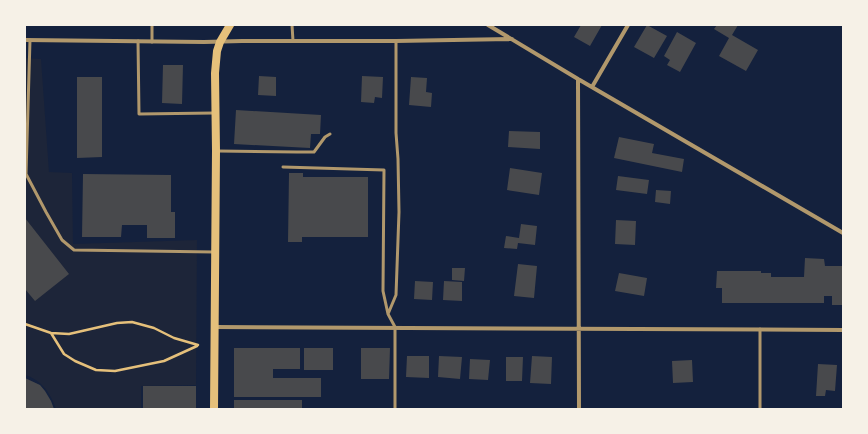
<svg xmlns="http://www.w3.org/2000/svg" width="868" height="434" viewBox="0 0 868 434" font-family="Jost,sans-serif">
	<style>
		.green { fill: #1d2539 }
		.building { fill: #48494c }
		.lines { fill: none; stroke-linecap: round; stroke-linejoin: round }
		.path { stroke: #e5c07b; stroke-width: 2.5 }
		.service { stroke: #b1986c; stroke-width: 3 }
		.minor { stroke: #b1986c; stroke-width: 4 }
		.secondary { stroke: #e5c07b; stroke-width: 8 }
	</style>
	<rect width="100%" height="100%" fill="#14213d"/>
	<path class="green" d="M25 58 41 59 49 172 72 173 73 244 197 240 196 385 141 386V409H56C51 394 42 380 25 375Z"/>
	<path class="building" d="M581 25H602L590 46 574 37Z
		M647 25 667 36 654 58 634 47Z
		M717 25H738L732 35 758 50 746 71 719 56 729 38 714 29Z
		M677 32 696 43 680 72 667 65 670 60 664 56Z
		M163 65H183L182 104 162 103Z
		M259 76 276 77V96L258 95Z
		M362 76 383 77 382 98 375 97 374 103 361 102Z
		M77 77H102V157L77 158Z
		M411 77 427 78 426 92 432 93 431 107 409 105Z
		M236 110 321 115 320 134H311L310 148 234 144Z
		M509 131 540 132V149L508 147Z
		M619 137 654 144 652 153 684 159 682 172 614 158Z
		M510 168 542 173 539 195 507 190Z
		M289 173H303V177H368V237H302V242H288Z
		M83 174 171 175V212H175V238H147V225H122L121 237H82Z
		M618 176 649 180 647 194 616 190Z
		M656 190 671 191 670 204 655 202Z
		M25 218 69 274 35 301 25 289Z
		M616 220 636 221 635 245 615 244Z
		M521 224 537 226 535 245 518 243 517 249 504 248 506 236 519 238Z
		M805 258 824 259 825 266H843V305H832V296H824V303H722V288H716L717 271H761V273H771V277H804Z
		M518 264 537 266 534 298 514 296Z
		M452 268H465L464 281 452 280Z
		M619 273 647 278 644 296 615 291Z
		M415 281 433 282 432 300 414 299Z
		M444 281 462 282V301L443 300Z
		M234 348H300V369H273V378H321V397H234Z
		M304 348H333V370H304Z
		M361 348H390L389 379H361Z
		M407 356H429V378L406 377Z
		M439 356 462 357 460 379 438 377Z
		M532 356 552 357 551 384 530 383Z
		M506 357H523L522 381H506Z
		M470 359 490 360 488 380 469 379Z
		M692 360 693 382 673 383 672 361Z
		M818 364 837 365 835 391 826 390 825 396H816Z
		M25 378 40 385 45 391 51 401 54 409H25Z
		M143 386H196V409H143Z
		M234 400H302V409H234Z"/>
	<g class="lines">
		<path class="path" d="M25 324 51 333 69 334 117 323 132 322 154 328 174 338 198 345
			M51 333 64 354 75 361 96 370 115 371 164 361 197 346"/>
		<path class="service" d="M152 25V42
			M292 25 293 41
			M30 40 26 174 46 212 62 240 74 250 214 252
			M138 41 139 114 214 113
			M218 151 297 152H314L325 137 330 134
			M283 167 384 170 383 291 388 314
			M395 409V327L388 314 396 295 399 212 398 159 396 133V41
			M760 409V329"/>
		<path class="minor" d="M488 25 578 79 843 233
			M25 40 204 42 242 41H396L512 39
			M578 79 579 409
			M592 87 628 25
			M215 327 843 330"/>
		<path class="secondary" d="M214 409 216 151 215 73 217 51 220 42 230 25"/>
	</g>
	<rect width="868" height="434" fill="none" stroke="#f6f1e7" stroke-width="52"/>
</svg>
